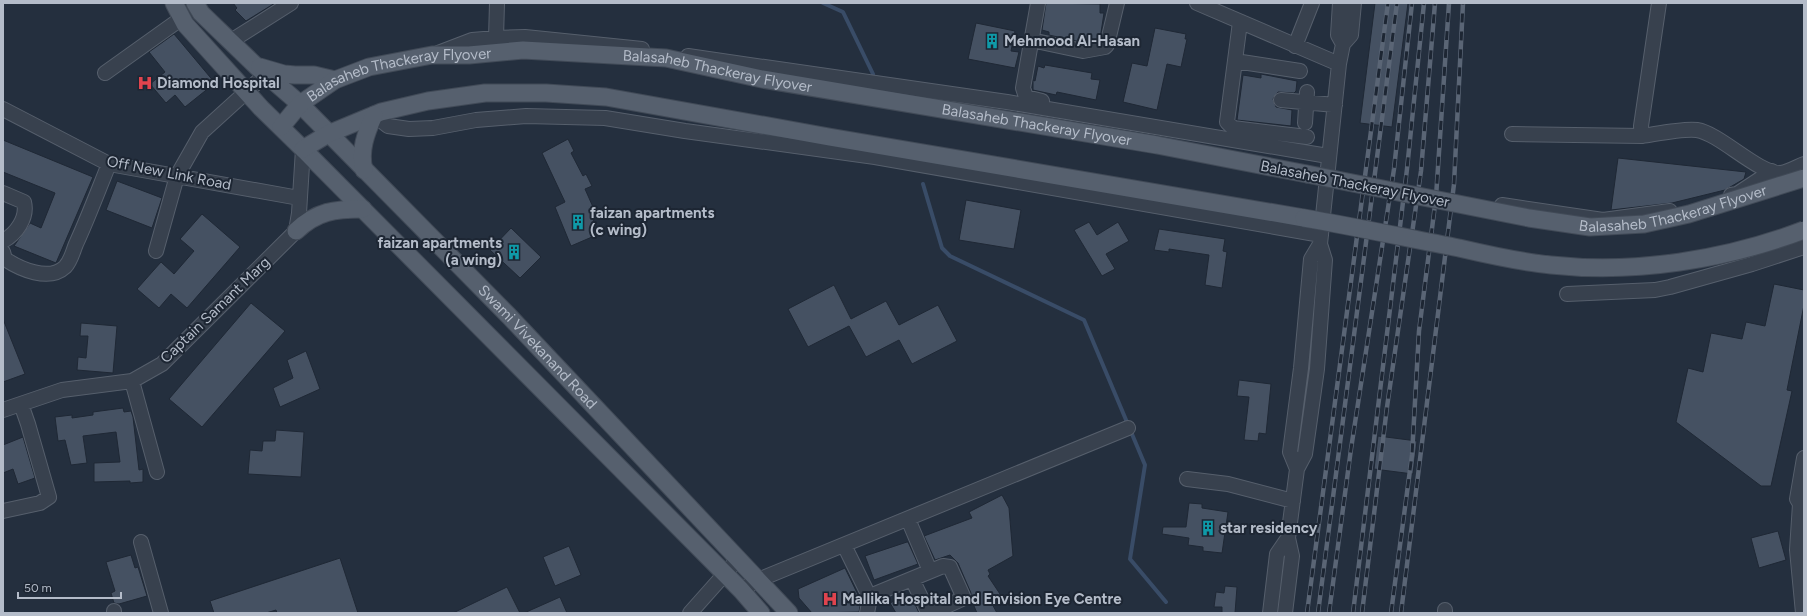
<svg xmlns="http://www.w3.org/2000/svg" width="1807" height="616" viewBox="0 0 1807 616" font-family="Figtree,sans-serif">
	<style>
		.lines { fill: none; stroke-linecap: round; stroke-linejoin: round }
		.stream { stroke: #394c67; stroke-width: 4 }
		.building { fill: #455162; stroke: #1f2835 }
		.minor-casing { stroke: #565f6c; stroke-width: 16 }
		.major-casing { stroke: #414a57; stroke-width: 19 }
		.minor { stroke: #38414e; stroke-width: 14 }
		.major { stroke: #56606e; stroke-width: 17 }
		.rail-casing { stroke: #5a6575; stroke-width: 4.5 }
		.rail { stroke: #1d2633; stroke-width: 3; stroke-dasharray: 9; stroke-linecap: butt }
		.major-bridge-casing { stroke: #414a57; stroke-width: 19; stroke-linecap: butt }
		.major-bridge { stroke: #56606e; stroke-width: 17 }
		.labels { text-anchor: middle; dominant-baseline: central; stroke-width: 4; stroke-linejoin: round; paint-order: stroke }
		.poi-label { font-size: 15px; font-weight: bold; fill: #b4bcc9; stroke: #1d2633; text-anchor: start }
		.street-label { font-size: 15px; fill: #b4bcc9; stroke: #1d2633 }
	</style>
	<rect width="100%" height="100%" fill="#242f3e"/>
	<g class="lines">
		<path class="stream" d="M823 3 843 12 873 74
			M923 184 942 248 950 256 1084 320 1145 465 1130 559 1166 602"/>
	</g>
	<path class="building" d="M233 3H275L246 21 235 10 237 8Z
		M1046 3 1100 4V13H1104L1100 39 1087 42 1076 41 1049 35V32L1042 30Z
		M1375 3H1408L1392 127 1360 123Z
		M976 23 1015 31 1011 51 1019 52 1015 68 968 59Z
		M1155 28 1186 34 1185 39H1187L1181 67 1167 64 1157 110 1123 102 1132 63 1147 66Z
		M174 34 215 83 185 107 175 95 166 103 150 84 165 72 149 52Z
		M1045 65 1092 73 1091 79 1100 80 1096 100 1057 92 1056 95 1033 90V80L1035 81 1038 66 1044 68Z
		M1261 74 1297 81 1296 91 1294 93 1278 92 1273 99 1276 107 1292 110 1291 126 1237 120 1243 75 1261 78Z
		M568 139 574 151 571 153 583 176 586 174 592 186 585 189 593 207 589 210 599 234 571 246 555 207 565 202 542 153Z
		M3 140 93 177 56 263 14 246 30 223 41 228 55 193 3 172Z
		M1618 158 1746 172 1744 179 1725 190 1672 203 1611 210Z
		M117 181 162 198 152 228 106 210Z
		M966 200 1021 210 1014 249 959 240Z
		M202 214 240 247 187 308 171 294 159 308 137 289 161 262 174 274 194 251 180 239Z
		M1089 222 1097 235 1118 222 1129 241 1106 254 1115 269 1102 276 1074 230Z
		M511 228 541 257 520 278 490 250Z
		M1159 229 1225 239 1223 251 1227 252 1222 288 1205 285 1209 255 1169 249V252L1154 250Z
		M1774 284 1804 290V305L1787 390 1792 391 1771 486H1761L1676 422 1688 368 1703 372 1711 333 1742 339 1746 322 1765 326Z
		M834 285 851 319 886 301 899 325 938 305 957 341 912 364 899 340 866 357 849 326 808 347 788 309Z
		M251 303 285 331 202 427 169 399Z
		M3 319 25 374 3 382Z
		M81 323 117 326 113 373 77 370 78 357 86 358 88 336H80Z
		M306 351 320 389 280 407 273 388 293 378 287 360Z
		M1239 380 1271 384 1266 434 1259 433 1258 441 1244 440 1249 397 1237 396Z
		M123 408 124 412 131 411 133 417 139 470 143 469V482L130 483V481L94 482V463L120 462 116 432 83 436 87 463 71 465 65 440 58 441 55 417 72 415V418L93 415V412Z
		M276 430 304 432 301 477 248 474 250 450 262 451 263 441H275Z
		M1378 436 1417 441 1413 474 1374 469Z
		M23 437 35 478 18 484 13 469 3 473V445Z
		M1002 495 1009 508 1013 556 988 570 990 574 988 576 1002 597 991 602 997 613H977L971 599V593L958 563 950 555 935 560 924 536 972 518 969 512Z
		M1189 503 1202 504V508L1228 512 1222 553 1203 551V547L1188 545 1189 538 1162 534 1163 527H1186Z
		M1778 531 1786 560 1759 568 1751 538Z
		M907 542H908L918 564 874 580 865 556Z
		M569 546 581 575 555 586 543 557Z
		M131 555 135 568 138 567 147 596 119 604 114 603 111 593 115 591 106 562Z
		M340 558 358 613H277L276 610 266 613H214L210 601Z
		M845 568 861 601 859 612 812 613 799 598 798 589Z
		M1225 586 1237 587 1235 613H1222V607H1214L1216 592 1224 593Z
		M507 587 520 613H453Z
		M910 593 919 613H896L890 603Z
		M560 597 567 613H524Z"/>
	<g class="lines">
		<g class="minor-casing">
			<path id="minor" d="M1038 3 1023 88 1026 97 1042 101
				M1197 3 1339 64
				M1340 3 1338 35 1343 44
				M1659 3 1641 126 1642 136C1656 134 1684 128 1697 130 1721 134 1758 174 1781 173 1788 172 1797 167 1804 164
				M1240 22 1227 122 1233 128 1307 137
				M496 38 497 3
				M1031 40 1083 51 1105 47 1107 45 1117 3
				M231 41 291 3
				M1295 46 1312 3
				M438 53 472 40 496 38 525 37 642 49
				M688 56 1007 102 1328 156
				M1235 61 1300 71
				M105 73 182 18
				M1281 100 1335 105
				M3 109 109 164 299 198
				M374 115 388 126 409 129 433 128 476 120 526 116 605 118 685 131 875 157 1321 235
				M1305 123 1307 92
				M1512 134 1642 136
				M3 193 24 202C28 218 16 234 3 241
				M1731 195 1737 194 1772 171
				M1502 205 1603 220 1670 211
				M156 251 177 176 202 132 266 74
				M3 252 5 259C20 269 49 282 65 267 71 261 73 251 76 244 88 218 98 191 109 164
				M1567 294 1655 290 1670 287 1752 264 1804 247
				M132 381 157 472
				M3 410 62 390 132 381 162 364 296 231 299 213 303 149
				M1297 469 1290 452 1301 368 1311 259 1320 244 1339 64 1343 44 1351 35 1354 3
				M1187 479 1228 484 1293 501
				M3 511 40 503 49 497 28 424 21 404
				M908 519 930 571
				M141 542 161 613
				M844 545 870 598
				M741 590 758 580 1128 428
				M114 611V613
				M690 613 738 559
				M867 613 870 598 875 594 943 566 950 567 963 596 962 599 931 613 928 612 912 579
				M1270 613 1277 554 1288 538
				M1285 613 1292 556 1288 538 1297 469 1305 454 1310 419 1317 369 1325 260 1320 244
				M1445 613V610
				M1803 613 1797 550 1800 504 1797 499 1804 458"/>
		</g>
		<g class="major-casing">
			<g id="major">
				<path d="M174 3 185 24 261 108 303 149 741 590 761 613"/>
				<path id="s1" d="M195 3 201 13 256 66 300 104 509 316 789 613"/>
				<path d="M260 67 284 74 295 75H314L335 80"/>
				<path id="s2" d="M281 127 300 104 335 80 369 67 432 55H469L523 50 666 58 762 79 1157 145 1307 174"/>
				<path d="M303 149 328 134 381 112 428 101 485 93H546L606 97 829 137 1304 218"/>
				<path d="M364 170C359 151 366 133 374 115"/>
				<path d="M296 231C317 211 335 209 363 209"/>
			</g>
		</g>
		<use href="#minor" class="minor"/>
		<use href="#major" class="major"/>
		<g class="rail-casing">
			<path id="rail" d="M1307 613 1388 3
				M1318 613 1397 3
				M1329 613 1351 449 1394 169 1412 3
				M1353 613 1407 169 1424 3
				M1362 613 1387 407 1421 171 1435 3
				M1391 613 1412 455 1419 331 1436 197 1449 3
				M1401 613 1454 184 1463 3"/>
		</g>
		<use href="#rail" class="rail"/>
		<g class="major-bridge-casing">
			<g id="major-bridge">
				<path id="s3" d="M1307 174 1529 218 1590 227 1644 224 1689 214 1804 178"/>
				<path d="M1304 218C1356 227 1407 238 1459 248 1489 255 1520 262 1551 265 1635 274 1725 260 1804 230"/>
			</g>
		</g>
		<use href="#major-bridge" class="major-bridge"/>
	</g>
	<defs>
		<g id="building-bare" transform="scale(1.2)"><path d="M-4-6H4V6H1V3H-1V6H-4ZM-2.5-4.3h1.7v1.8h-1.7ZM.8-4.3h1.7v1.8H.8ZM-2.5-1h1.7V.8h-1.7ZM.8-1h1.7V.8H.8Z" fill="#0f9aa8" stroke="#1d2633" stroke-width="2.5" paint-order="stroke"/></g>
		<g id="hospital-bare" transform="scale(1.2)"><path d="M-5-5h3v3.5h4V-5h3V5h-3V1.5h-4V5h-3Z" fill="#e0444e" stroke="#1d2633" stroke-width="2.5" paint-order="stroke"/></g>
	</defs>
	<g fill-rule="evenodd">
		<use href="#building-bare" x="992" y="41"/>
		<use href="#hospital-bare" x="145" y="83"/>
		<use href="#building-bare" x="578" y="222"/>
		<use href="#building-bare" x="514" y="252"/>
		<use href="#building-bare" x="1208" y="528"/>
		<use href="#hospital-bare" x="830" y="599"/>
	</g>
	<g class="labels">
		<g class="poi-label">
			<text x="1004" y="41">Mehmood Al-Hasan</text>
			<text x="157" y="83">Diamond Hospital</text>
			<text x="590" y="213">faizan apartments<tspan x="590" dy="17">(c wing)</tspan></text>
			<text x="502" y="243" text-anchor="end">faizan apartments<tspan x="502" dy="17">(a wing)</tspan></text>
			<text x="1220" y="528">star residency</text>
			<text x="842" y="599">Mallika Hospital and Envision Eye Centre</text>
		</g>
		<g class="street-label">
			<text stroke="none"><textPath href="#s2" startOffset="460">Balasaheb Thackeray Flyover</textPath></text>
			<text stroke="none"><textPath href="#s2" startOffset="136">Balasaheb Thackeray Flyover</textPath></text>
			<text stroke="none"><textPath href="#s2" startOffset="784">Balasaheb Thackeray Flyover</textPath></text>
			<text transform="translate(169 173) rotate(11)">Off New Link Road</text>
			<text transform="translate(1355 184) rotate(11)">Balasaheb Thackeray Flyover</text>
			<text stroke="none"><textPath href="#s3" startOffset="373">Balasaheb Thackeray Flyover</textPath></text>
			<text transform="translate(215 310) rotate(-44)">Captain Samant Marg</text>
			<text stroke="none"><textPath href="#s1" startOffset="486">Swami Vivekanand Road</textPath></text>
		</g>
	</g>
	<rect width="1807" height="616" fill="none" stroke="#b4bcc9" stroke-width="8"/>
	<path d="M18 592v6h103v-6" fill="none" stroke="#b4bcc9" stroke-width="2"/>
	<text x="24" y="592" font-size="12" fill="#b4bcc9" stroke="#1d2633" stroke-width="3" paint-order="stroke">50 m</text>
</svg>
